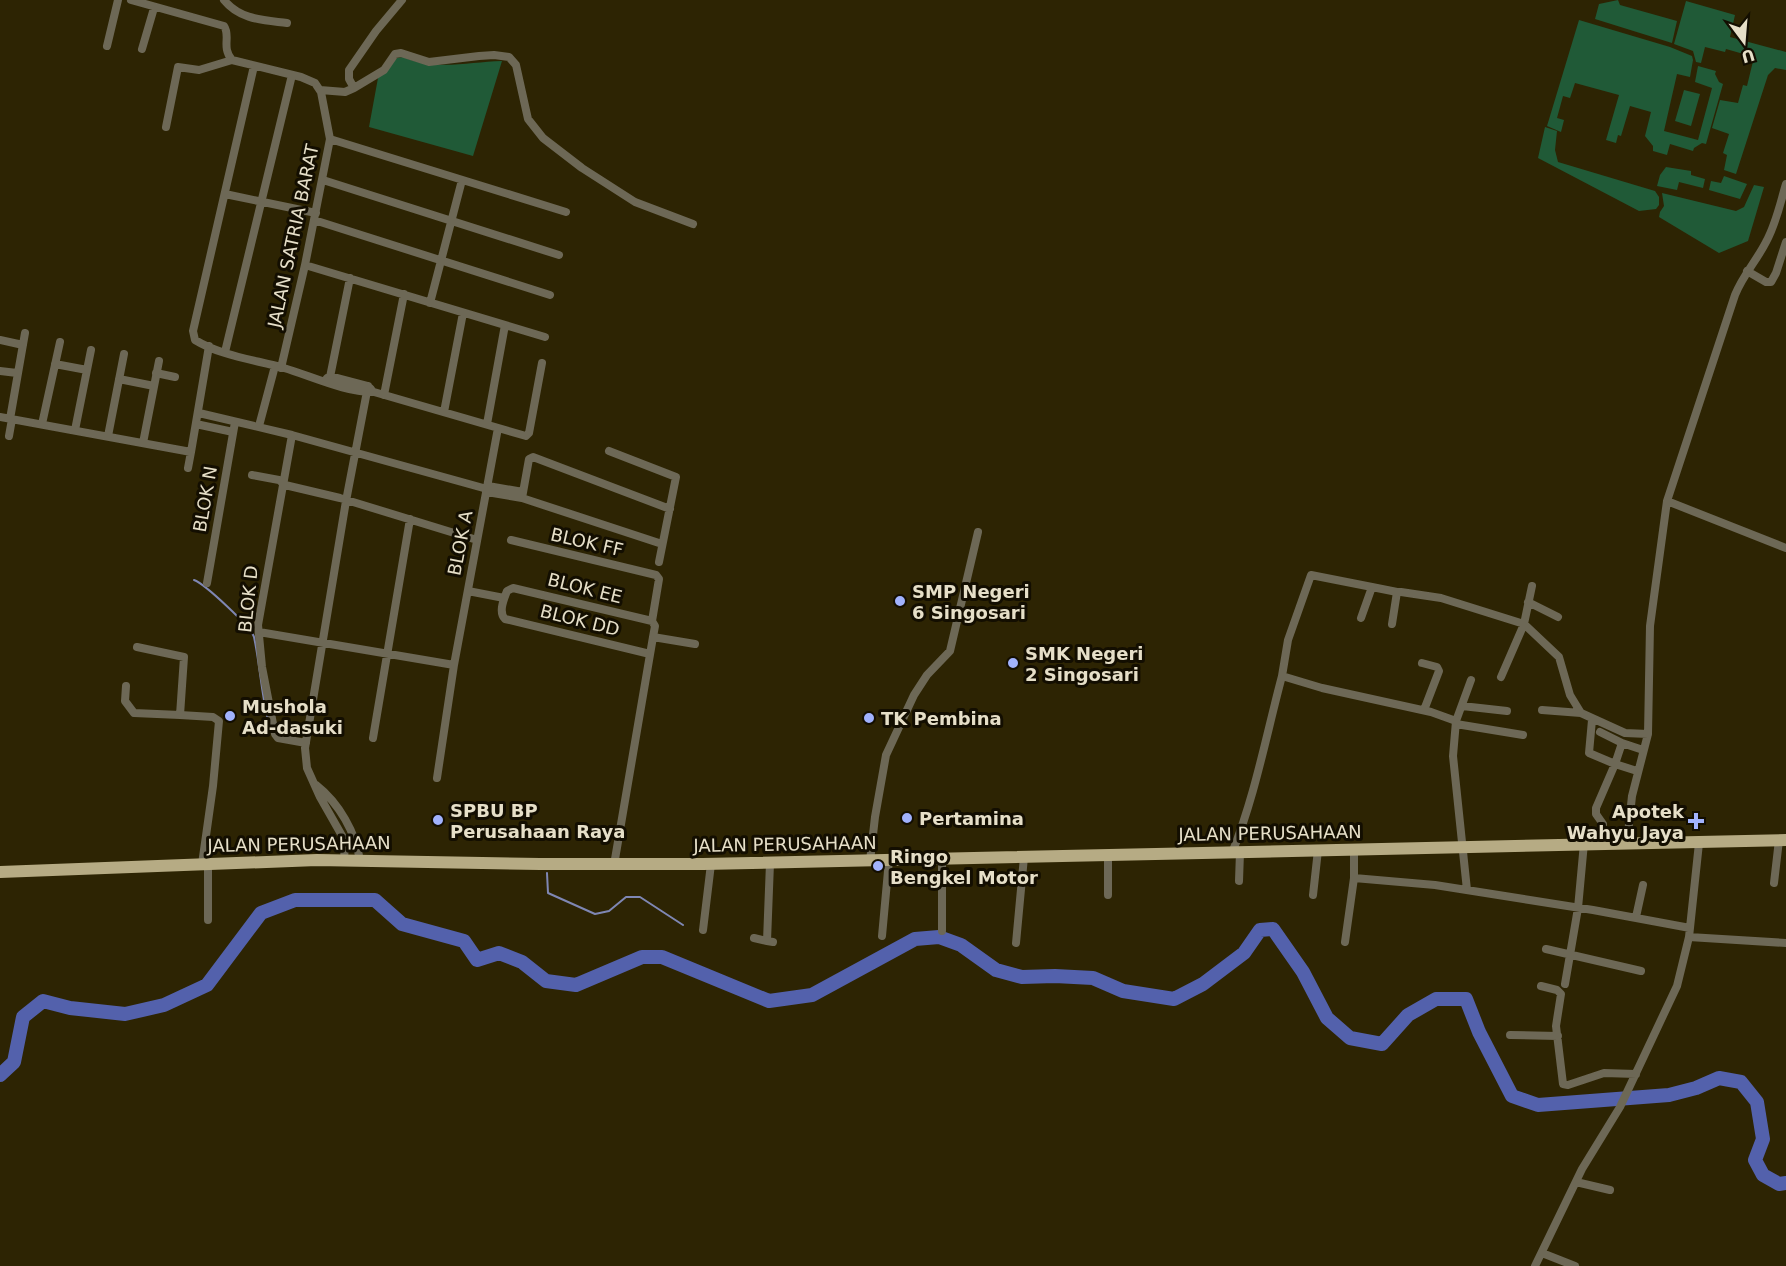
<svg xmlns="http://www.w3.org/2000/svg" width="1786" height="1266" viewBox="0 0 1786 1266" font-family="'DejaVu Sans',sans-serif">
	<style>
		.green { fill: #205a37 }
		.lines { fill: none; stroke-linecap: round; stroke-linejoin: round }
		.stream { stroke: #7f87b4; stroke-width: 2 }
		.river { stroke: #5361ac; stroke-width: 14 }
		.street { stroke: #6d6856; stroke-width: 8 }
		.primary { stroke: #b6ab84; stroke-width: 12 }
		.poi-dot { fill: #a1b2fd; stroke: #130e01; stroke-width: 2 }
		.labels { text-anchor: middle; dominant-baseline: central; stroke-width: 6; stroke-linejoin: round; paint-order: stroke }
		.street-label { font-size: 18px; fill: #e6dfc8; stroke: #130e01 }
		.poi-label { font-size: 18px; font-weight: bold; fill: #e6dfc8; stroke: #130e01; text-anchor: start }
	</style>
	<rect width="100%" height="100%" fill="#2d2403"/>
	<path class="green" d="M1618 0 1620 5 1677 21 1672 43 1595 19 1599 4Z
		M1686 1 1735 15 1730 37 1786 52V70L1775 68 1768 75 1736 174 1724 170 1727 155 1723 153 1729 134 1712 128 1720 100 1738 103 1743 85 1747 86 1754 57 1726 49 1725 52 1705 47 1701 63 1696 62 1693 51 1674 44Z
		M1579 20 1670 47 1692 56 1693 60 1690 77 1677 74 1664 131 1698 140 1712 88 1695 82 1698 66 1716 71 1715 74 1719 82 1723 84 1706 144 1702 143 1694 148 1693 151 1670 144 1667 155 1653 151V146L1645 136 1651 112 1630 106 1621 136 1618 135 1616 143 1606 140 1619 95 1575 83 1570 98 1563 96 1557 118 1564 120 1561 132 1547 126Z
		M403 57C434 71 469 62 502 61L473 156 369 127 378 78 397 58Z
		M1684 90 1700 94 1691 126 1675 121Z
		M1545 127 1557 131 1555 150 1558 162 1655 191 1659 197V205L1656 209 1639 211 1538 158Z
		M1666 167 1691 171V175L1705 179 1703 188 1679 182 1677 190 1657 186 1660 175Z
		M1724 176 1747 184 1740 199 1709 190 1711 181 1721 183Z
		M1754 185 1764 187 1748 241 1719 253 1659 217 1660 212 1664 206 1662 193 1736 211 1744 207Z"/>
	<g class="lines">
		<path class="stream" d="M194 580C205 584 251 627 254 637 260 664 261 692 268 720
			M547 873 548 893 595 914 609 911 626 897H640L683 925"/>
		<path class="river" d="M0 1075 14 1062 23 1017 43 1001 70 1008 125 1014 164 1005 207 985 261 913 295 900H375L402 924 464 941 477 960 499 953 522 962 546 981 576 985 642 957H662L769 1001 812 995 915 939 939 937 961 945 996 970 1022 977 1055 976 1093 978 1123 991 1174 999 1203 984 1244 953 1260 930 1273 929 1303 972 1327 1018 1350 1038 1382 1044 1408 1015 1436 999H1466L1479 1032 1512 1096 1538 1105 1669 1095 1696 1088 1719 1078 1741 1082 1757 1102 1763 1139 1755 1160 1763 1175 1779 1184 1786 1183"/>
		<path class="street" d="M131 0 224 26C231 36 221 47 232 60L301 77 315 83 321 92 330 139 305 265 281 368
			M224 0C240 20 264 20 287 23
			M107 46 118 0
			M142 49 154 8
			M254 66 193 331 195 340C221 356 256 360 284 368 311 376 347 393 374 392L526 436 529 433 542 363
			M354 88 349 79V70L376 31 402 0
			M320 90 345 92 354 88 384 70 395 54 401 53 429 62 479 56 494 55 509 57 516 65 528 119 543 138 582 168 635 202 693 224
			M166 127 178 67 199 70 232 60
			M330 139 566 212
			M323 180 559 255
			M225 194 316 213
			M314 220 550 295
			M305 265 545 337
			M1747 271 1766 282H1771L1776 273 1786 242
			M430 303 462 180
			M0 340 23 345
			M225 352 292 75
			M55 364 87 370
			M0 371 17 373
			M156 373 175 377
			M327 378 330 376 368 386 371 389
			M119 379 154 386
			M329 382 350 278
			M384 395 404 294
			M444 412 463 313
			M199 413 292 435 487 489
			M0 417 191 452 209 346
			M10 419 25 333
			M42 424 60 342
			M196 424 233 432
			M487 424 505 325
			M259 426 275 366
			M75 430 91 350
			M292 435 258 625 262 667 275 734 278 738 306 743
			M9 436 12 419
			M108 436 124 354
			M143 443 159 361
			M609 451 676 477 659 562
			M188 468 191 452
			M252 475 279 480 285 485 340 498 477 540
			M488 486 523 492
			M487 492 522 498 662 544
			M522 498 529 459 533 457 670 509
			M1667 501 1786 548
			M511 540 656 575 659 579 652 621 655 626 653 637 614 865
			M207 583 235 422
			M1372 587 1397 592
			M468 591 504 598
			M1528 602 1558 617
			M1361 618 1372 587 1311 575 1288 640 1282 676 1322 688 1431 712 1456 721 1471 680
			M1392 624 1397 592H1401L1441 598 1524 624 1559 657 1570 695 1581 713 1625 733 1648 734
			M259 632 454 665
			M653 637 695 644
			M137 647 184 657 180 715 213 717 219 721 213 786 202 864
			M650 654 505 619C498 612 504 599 507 591L513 588 652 621
			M1422 663 1437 667 1439 671 1424 710
			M1501 677 1524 624 1532 586
			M126 686 125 701 134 713 180 715
			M1462 706 1507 711
			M1542 710 1581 713
			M1592 720 1589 753 1615 764 1596 808V814L1603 824 1600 843
			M1456 721 1453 756 1467 890
			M1456 724 1523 735
			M1600 732 1622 743 1615 764 1637 771
			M373 738 410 519
			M1622 743 1643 750
			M437 778 454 665 498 428
			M316 785C339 803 356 833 360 861
			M1627 843 1632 796 1648 734 1650 626 1667 501 1735 295C1743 275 1757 260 1766 242 1776 224 1780 204 1786 184
			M1354 850V878L1435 885 1593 910 1690 928
			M1232 853C1255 796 1266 736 1282 676
			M1108 855V895
			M344 861 345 841 320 797 307 768 305 748 346 501 368 386
			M870 861 875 817 886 755 914 695 927 675 950 651 978 532
			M770 863 767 941 773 942
			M1239 881 1240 852
			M1774 883 1779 840
			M1313 895 1318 850
			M1636 917 1643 885
			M208 920V864
			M703 930 711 864
			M942 931V859
			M882 936 889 860
			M1689 937 1786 943
			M754 938 767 941
			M1345 942 1354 878
			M1016 943 1024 857
			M1546 949 1641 971
			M1565 984 1578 908 1584 843
			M1541 986 1557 990 1561 994 1556 1026 1563 1084 1568 1085 1604 1073 1636 1074
			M1510 1035 1558 1036
			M1576 1182 1610 1190
			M1542 1253 1575 1266
			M1535 1266 1582 1169 1620 1107 1677 986 1689 937 1699 843"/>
		<path class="primary" d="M0 872 317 860 540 864H703L1786 840"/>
	</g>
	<g class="poi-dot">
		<circle cx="900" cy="601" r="6"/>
		<circle cx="1013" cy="663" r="6"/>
		<circle cx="230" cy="716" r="6"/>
		<circle cx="869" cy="718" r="6"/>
		<circle cx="907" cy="818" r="6"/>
		<circle cx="438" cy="820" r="6"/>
		<path d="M1693 812h6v6h6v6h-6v6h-6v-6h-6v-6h6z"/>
		<circle cx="878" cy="866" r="6"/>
	</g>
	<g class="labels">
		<g class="street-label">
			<text transform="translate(293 236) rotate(-78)">JALAN SATRIA BARAT</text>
			<text transform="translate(205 499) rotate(-80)">BLOK N</text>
			<text transform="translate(587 542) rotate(13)">BLOK FF</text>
			<text transform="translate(460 543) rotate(-79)">BLOK A</text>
			<text transform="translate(585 588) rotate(14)">BLOK EE</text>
			<text transform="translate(248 599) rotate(-84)">BLOK D</text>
			<text transform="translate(580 620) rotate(14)">BLOK DD</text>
			<text transform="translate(1270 833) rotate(-1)">JALAN PERUSAHAAN</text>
			<text transform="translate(299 844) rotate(-1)">JALAN PERUSAHAAN</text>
			<text transform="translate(785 844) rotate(-1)">JALAN PERUSAHAAN</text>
		</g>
		<g class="poi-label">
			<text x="912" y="591">SMP Negeri<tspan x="912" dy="21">6 Singosari</tspan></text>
			<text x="1025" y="653">SMK Negeri<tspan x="1025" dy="21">2 Singosari</tspan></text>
			<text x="242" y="706">Mushola<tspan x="242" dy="21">Ad-dasuki</tspan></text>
			<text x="881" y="718">TK Pembina</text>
			<text x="450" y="810">SPBU BP<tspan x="450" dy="21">Perusahaan Raya</tspan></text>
			<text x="1684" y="811" text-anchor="end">Apotek<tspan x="1684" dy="21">Wahyu Jaya</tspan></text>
			<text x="919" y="818">Pertamina</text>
			<text x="890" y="856">Ringo<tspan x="890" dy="21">Bengkel Motor</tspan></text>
		</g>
	</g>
	<g transform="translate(1744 42) rotate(164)" stroke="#130e01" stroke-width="4.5" paint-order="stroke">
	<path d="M0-4.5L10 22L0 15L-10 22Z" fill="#e6dfc8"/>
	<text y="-9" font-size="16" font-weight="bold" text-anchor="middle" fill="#e6dfc8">U</text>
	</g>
</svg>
